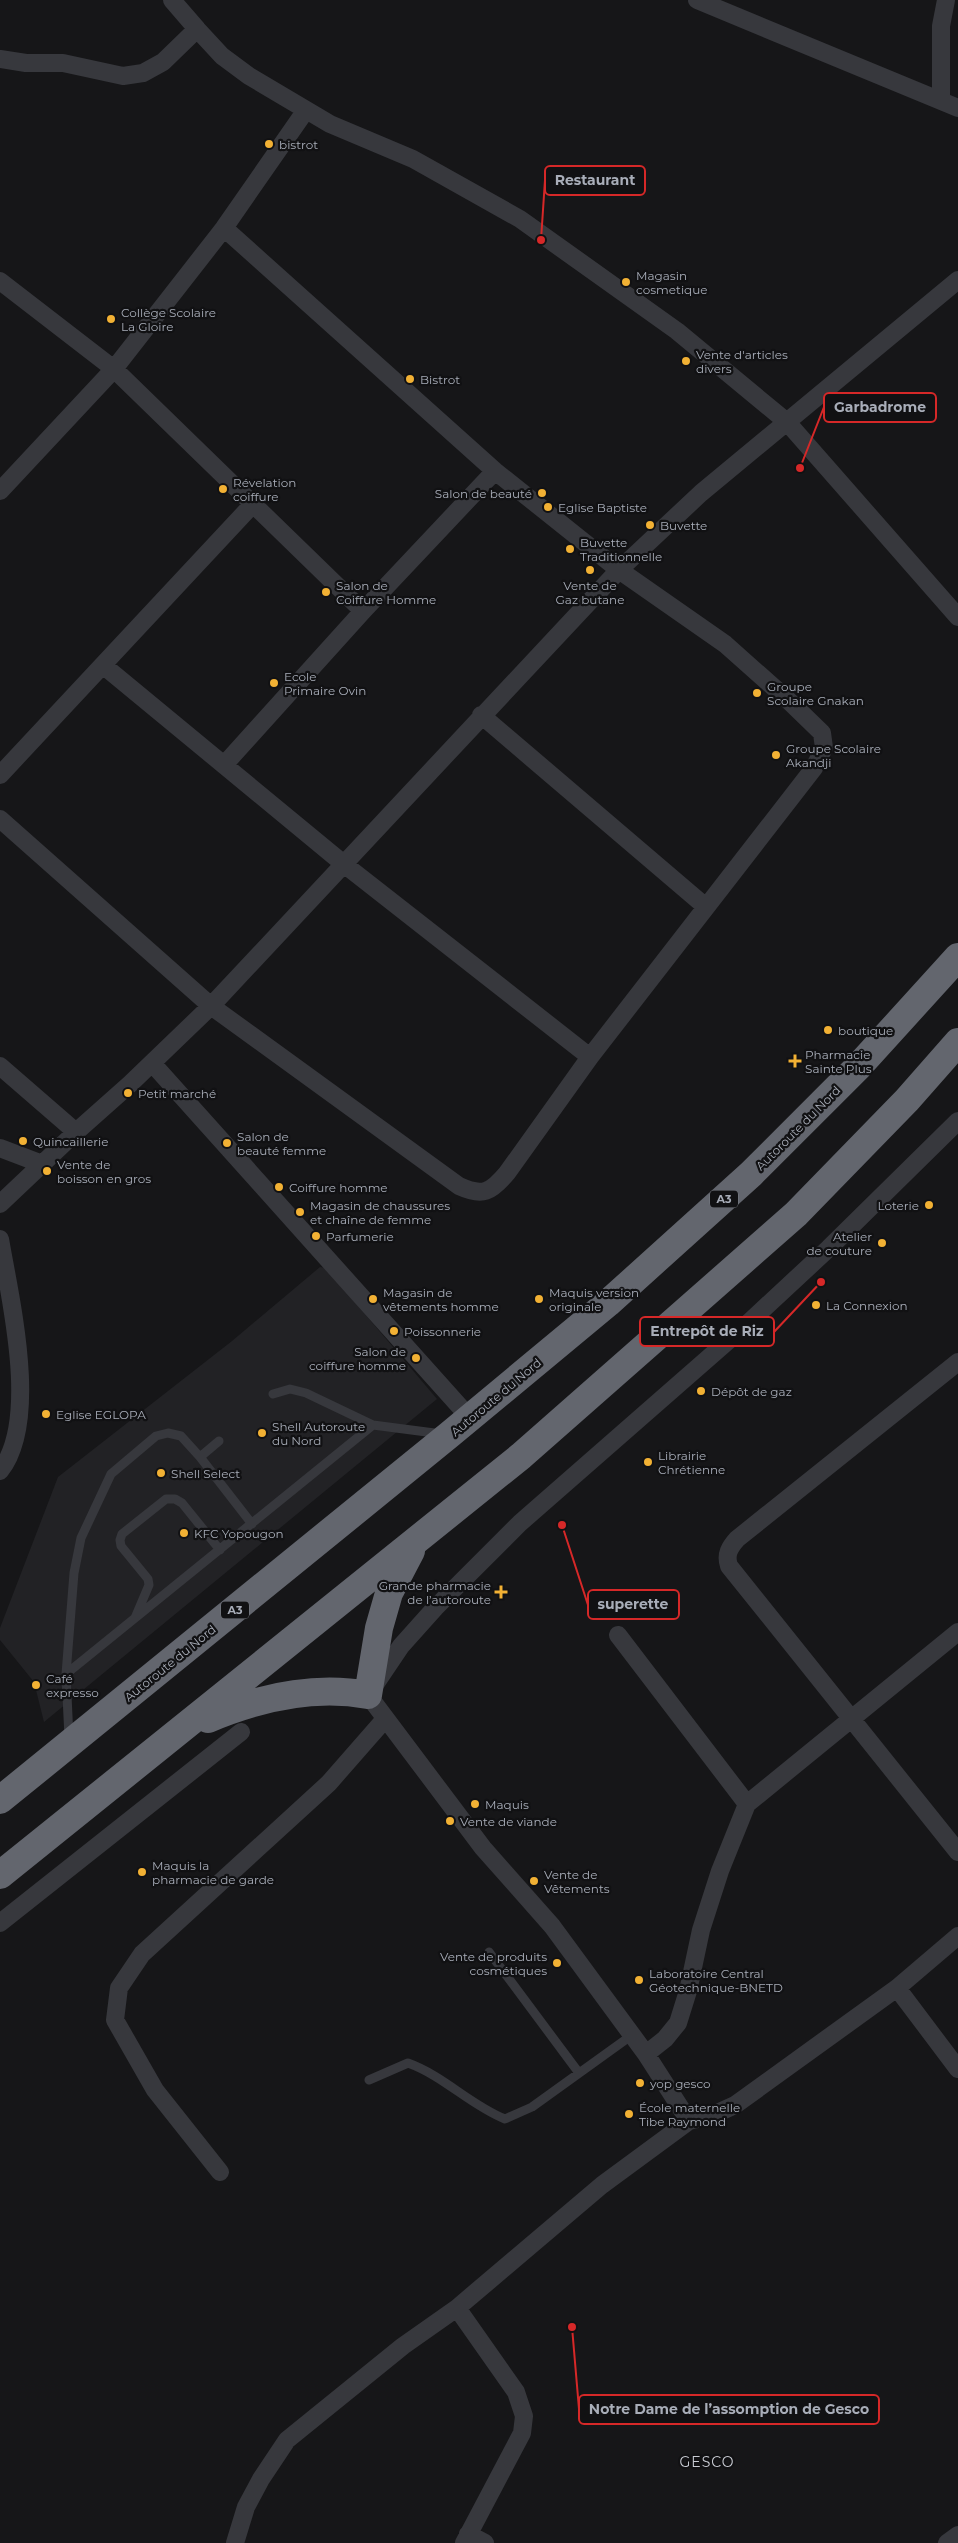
<svg xmlns="http://www.w3.org/2000/svg" width="958" height="2543" viewBox="0 0 958 2543" font-family="Montserrat,sans-serif">
	<style>
		.built { fill: #222225 }
		.lines { fill: none; stroke-linecap: round; stroke-linejoin: round }
		.lane { stroke: #37383d; stroke-width: 9 }
		.street { stroke: #37383d; stroke-width: 18 }
		.highway { stroke: #63666e; stroke-width: 28 }
		.poi-dot { fill: #f2b134; stroke: #111113; stroke-width: 2 }
		.labels { text-anchor: middle; dominant-baseline: central; stroke-width: 4.5; stroke-linejoin: round; paint-order: stroke }
		.shield { fill: #111113; stroke: #7b7e86; stroke-width: 1 }
		.shield-label { font-size: 11px; font-weight: bold; fill: #a8adb8 }
		.poi-label { font-size: 12px; fill: #a8adb8; stroke: #111113; text-anchor: start }
		.street-label { font-size: 12px; fill: #a8adb8; stroke: #111113 }
		.neighbourhood-label { font-size: 14px; letter-spacing: 1px; fill: #c9ccd4; stroke: #111113 }
		.leader { fill: none; stroke: #d62828; stroke-width: 2 }
		.callout-dot { fill: #d62828; stroke: #111113; stroke-width: 2 }
		.callout { fill: #111113; stroke: #d62828; stroke-width: 2 }
		.callout-label { font-size: 14px; text-anchor: middle; font-weight: bold; fill: #a8adb8 }
	</style>
	<rect width="100%" height="100%" fill="#161618"/>
	<path class="built" d="M320 1267 326 1268 437 1399 44 1722 34 1682 0 1640V1628L58 1477 232 1341Z"/>
	<g class="lines">
		<path class="lane" d="M273 1394 290 1389 306 1393 373 1425 442 1434
			M200 1457 252 1524
			M135 1618 149 1585 148 1579 121 1546 120 1540 122 1534 166 1499H175L182 1503 220 1550
			M66 1674 373 1425
			M69 1738 66 1674 74 1573 81 1538 111 1474 156 1436 168 1433 181 1436 200 1457 219 1441
			M489 1952 579 2073
			M369 2080 408 2063C444 2076 470 2105 505 2119L532 2107 632 2035"/>
		<path class="street" d="M172 0 197 29
			M697 0 958 108
			M0 59 26 63H63L123 76 143 73 163 62 197 29 222 56 249 76 330 124 413 159 520 219 677 331 787 422 958 617
			M941 99V26L946 0
			M0 281 114 369 363 611
			M0 491 114 369 224 228 306 110
			M104 666 345 865 590 1057
			M481 715 706 907
			M224 765 363 611 495 471
			M0 775 254 503
			M0 819 211 1006 459 1186C483 1197 491 1192 507 1173L590 1057 814 768 824 748 822 733 788 700 725 644 619 570 495 471 224 228
			M152 1063 470 1418
			M0 1066 76 1132
			M0 1148 42 1164
			M0 1204 76 1132 130 1084 211 1006 619 570 701 493 958 280
			M0 1239C10 1298 40 1421 0 1471
			M958 1362 737 1539C730 1547 725 1554 729 1566L958 1852
			M618 1635 747 1804
			M0 1923 241 1732
			M897 1988 958 2069
			M646 2054 665 2039 678 2023 688 1991 701 1930 720 1871 747 1804 958 1632
			M689 2121 646 2054 552 1926 483 1848 368 1695 401 1646 435 1608 520 1523 745 1326 829 1248 958 1121
			M220 2172 155 2090 115 2020 119 1988 142 1954 329 1783 385 1719
			M457 2308 516 2392 524 2416 522 2433 464 2543
			M468 2534 485 2543
			M235 2543 246 2507 261 2479 287 2440 403 2346 457 2308 602 2185 689 2121 713 2115 735 2105 897 1988 958 1936
			M947 2543 958 2535"/>
		<path class="highway" d="M208 1719C258 1698 313 1685 368 1695L379 1628 389 1593 411 1551
			M0 1800 449 1435 608 1303 751 1174 858 1067 958 957
			M0 1875 521 1456 796 1214 907 1100 958 1042"/>
	</g>
	<g class="poi-dot">
		<circle cx="269" cy="144" r="5"/>
		<circle cx="626" cy="282" r="5"/>
		<circle cx="111" cy="319" r="5"/>
		<circle cx="686" cy="361" r="5"/>
		<circle cx="410" cy="379" r="5"/>
		<circle cx="223" cy="489" r="5"/>
		<circle cx="542" cy="493" r="5"/>
		<circle cx="548" cy="507" r="5"/>
		<circle cx="650" cy="525" r="5"/>
		<circle cx="570" cy="549" r="5"/>
		<circle cx="590" cy="570" r="5"/>
		<circle cx="326" cy="592" r="5"/>
		<circle cx="274" cy="683" r="5"/>
		<circle cx="757" cy="693" r="5"/>
		<circle cx="776" cy="755" r="5"/>
		<circle cx="828" cy="1030" r="5"/>
		<path d="M792.5 1053.5h5v5h5v5h-5v5h-5v-5h-5v-5h5z"/>
		<circle cx="128" cy="1093" r="5"/>
		<circle cx="23" cy="1141" r="5"/>
		<circle cx="227" cy="1143" r="5"/>
		<circle cx="47" cy="1171" r="5"/>
		<circle cx="279" cy="1187" r="5"/>
		<circle cx="929" cy="1205" r="5"/>
		<circle cx="300" cy="1212" r="5"/>
		<circle cx="316" cy="1236" r="5"/>
		<circle cx="882" cy="1243" r="5"/>
		<circle cx="373" cy="1299" r="5"/>
		<circle cx="539" cy="1299" r="5"/>
		<circle cx="816" cy="1305" r="5"/>
		<circle cx="394" cy="1331" r="5"/>
		<circle cx="416" cy="1358" r="5"/>
		<circle cx="701" cy="1391" r="5"/>
		<circle cx="46" cy="1414" r="5"/>
		<circle cx="262" cy="1433" r="5"/>
		<circle cx="648" cy="1462" r="5"/>
		<circle cx="161" cy="1473" r="5"/>
		<circle cx="184" cy="1533" r="5"/>
		<path d="M498.5 1584.5h5v5h5v5h-5v5h-5v-5h-5v-5h5z"/>
		<circle cx="36" cy="1685" r="5"/>
		<circle cx="475" cy="1804" r="5"/>
		<circle cx="450" cy="1821" r="5"/>
		<circle cx="142" cy="1872" r="5"/>
		<circle cx="534" cy="1881" r="5"/>
		<circle cx="557" cy="1963" r="5"/>
		<circle cx="639" cy="1980" r="5"/>
		<circle cx="640" cy="2083" r="5"/>
		<circle cx="629" cy="2114" r="5"/>
	</g>
	<g class="labels">
		<g class="shield">
			<rect x="710" y="1190.5" width="28" height="17" rx="4"/>
			<rect x="221" y="1601.5" width="28" height="17" rx="4"/>
		</g>
		<g class="shield-label">
			<text x="724" y="1199">A3</text>
			<text x="235" y="1610">A3</text>
		</g>
		<g class="poi-label">
			<text x="279" y="144">bistrot</text>
			<text x="636" y="275">Magasin<tspan x="636" dy="14">cosmetique</tspan></text>
			<text x="121" y="312">Collège Scolaire<tspan x="121" dy="14">La Gloire</tspan></text>
			<text x="696" y="354">Vente d'articles<tspan x="696" dy="14">divers</tspan></text>
			<text x="420" y="379">Bistrot</text>
			<text x="233" y="482">Révelation<tspan x="233" dy="14">coiffure</tspan></text>
			<text x="532" y="493" text-anchor="end">Salon de beauté</text>
			<text x="558" y="507">Eglise Baptiste</text>
			<text x="660" y="525">Buvette</text>
			<text x="580" y="542">Buvette<tspan x="580" dy="14">Traditionnelle</tspan></text>
			<text x="336" y="585">Salon de<tspan x="336" dy="14">Coiffure Homme</tspan></text>
			<text x="590" y="585" text-anchor="middle">Vente de<tspan x="590" dy="14">Gaz butane</tspan></text>
			<text x="284" y="676">Ecole<tspan x="284" dy="14">Primaire Ovin</tspan></text>
			<text x="767" y="686">Groupe<tspan x="767" dy="14">Scolaire Gnakan</tspan></text>
			<text x="786" y="748">Groupe Scolaire<tspan x="786" dy="14">Akandji</tspan></text>
			<text x="838" y="1030">boutique</text>
			<text x="805" y="1054">Pharmacie<tspan x="805" dy="14">Sainte Plus</tspan></text>
			<text x="138" y="1093">Petit marché</text>
			<text x="237" y="1136">Salon de<tspan x="237" dy="14">beauté femme</tspan></text>
			<text x="33" y="1141">Quincaillerie</text>
			<text x="57" y="1164">Vente de<tspan x="57" dy="14">boisson en gros</tspan></text>
			<text x="289" y="1187">Coiffure homme</text>
			<text x="310" y="1205">Magasin de chaussures<tspan x="310" dy="14">et chaîne de femme</tspan></text>
			<text x="919" y="1205" text-anchor="end">Loterie</text>
			<text x="326" y="1236">Parfumerie</text>
			<text x="872" y="1236" text-anchor="end">Atelier<tspan x="872" dy="14">de couture</tspan></text>
			<text x="383" y="1292">Magasin de<tspan x="383" dy="14">vêtements homme</tspan></text>
			<text x="549" y="1292">Maquis version<tspan x="549" dy="14">originale</tspan></text>
			<text x="826" y="1305">La Connexion</text>
			<text x="404" y="1331">Poissonnerie</text>
			<text x="406" y="1351" text-anchor="end">Salon de<tspan x="406" dy="14">coiffure homme</tspan></text>
			<text x="711" y="1391">Dépôt de gaz</text>
			<text x="56" y="1414">Eglise EGLOPA</text>
			<text x="272" y="1426">Shell Autoroute<tspan x="272" dy="14">du Nord</tspan></text>
			<text x="658" y="1455">Librairie<tspan x="658" dy="14">Chrétienne</tspan></text>
			<text x="171" y="1473">Shell Select</text>
			<text x="194" y="1533">KFC Yopougon</text>
			<text x="491" y="1585" text-anchor="end">Grande pharmacie<tspan x="491" dy="14">de l’autoroute</tspan></text>
			<text x="46" y="1678">Café<tspan x="46" dy="14">expresso</tspan></text>
			<text x="485" y="1804">Maquis</text>
			<text x="460" y="1821">Vente de viande</text>
			<text x="152" y="1865">Maquis la<tspan x="152" dy="14">pharmacie de garde</tspan></text>
			<text x="544" y="1874">Vente de<tspan x="544" dy="14">Vêtements</tspan></text>
			<text x="547" y="1956" text-anchor="end">Vente de produits<tspan x="547" dy="14">cosmétiques</tspan></text>
			<text x="649" y="1973">Laboratoire Central<tspan x="649" dy="14">Géotechnique-BNETD</tspan></text>
			<text x="650" y="2083">yop gesco</text>
			<text x="639" y="2107">École maternelle<tspan x="639" dy="14">Tibe Raymond</tspan></text>
		</g>
		<g class="street-label">
			<text transform="translate(798 1128) rotate(-45)">Autoroute du Nord</text>
			<text transform="translate(496 1397) rotate(-40)">Autoroute du Nord</text>
			<text transform="translate(170 1663) rotate(-39)">Autoroute du Nord</text>
		</g>
		<g class="neighbourhood-label">
			<text x="707" y="2462">GESCO</text>
		</g>
	</g>
	<path class="leader" d="M541 240L545 180M800 468L824 407M821 1282L774 1332M562 1525L588 1605M572 2327L579 2409"/>
	<g class="callout-dot">
		<circle cx="541" cy="240" r="5"/>
		<circle cx="800" cy="468" r="5"/>
		<circle cx="821" cy="1282" r="5"/>
		<circle cx="562" cy="1525" r="5"/>
		<circle cx="572" cy="2327" r="5"/>
	</g>
	<g class="callout">
		<rect x="545" y="166" width="100" height="29" rx="5"/>
		<rect x="824" y="393" width="112" height="29" rx="5"/>
		<rect x="640" y="1317" width="134" height="29" rx="5"/>
		<rect x="588" y="1590" width="91" height="29" rx="5"/>
		<rect x="579" y="2395" width="300" height="29" rx="5"/>
	</g>
	<g class="callout-label">
		<text x="595" y="185">Restaurant</text>
		<text x="880" y="412">Garbadrome</text>
		<text x="707" y="1336">Entrepôt de Riz</text>
		<text x="633" y="1609">superette</text>
		<text x="729" y="2414">Notre Dame de l’assomption de Gesco</text>
	</g>
</svg>
